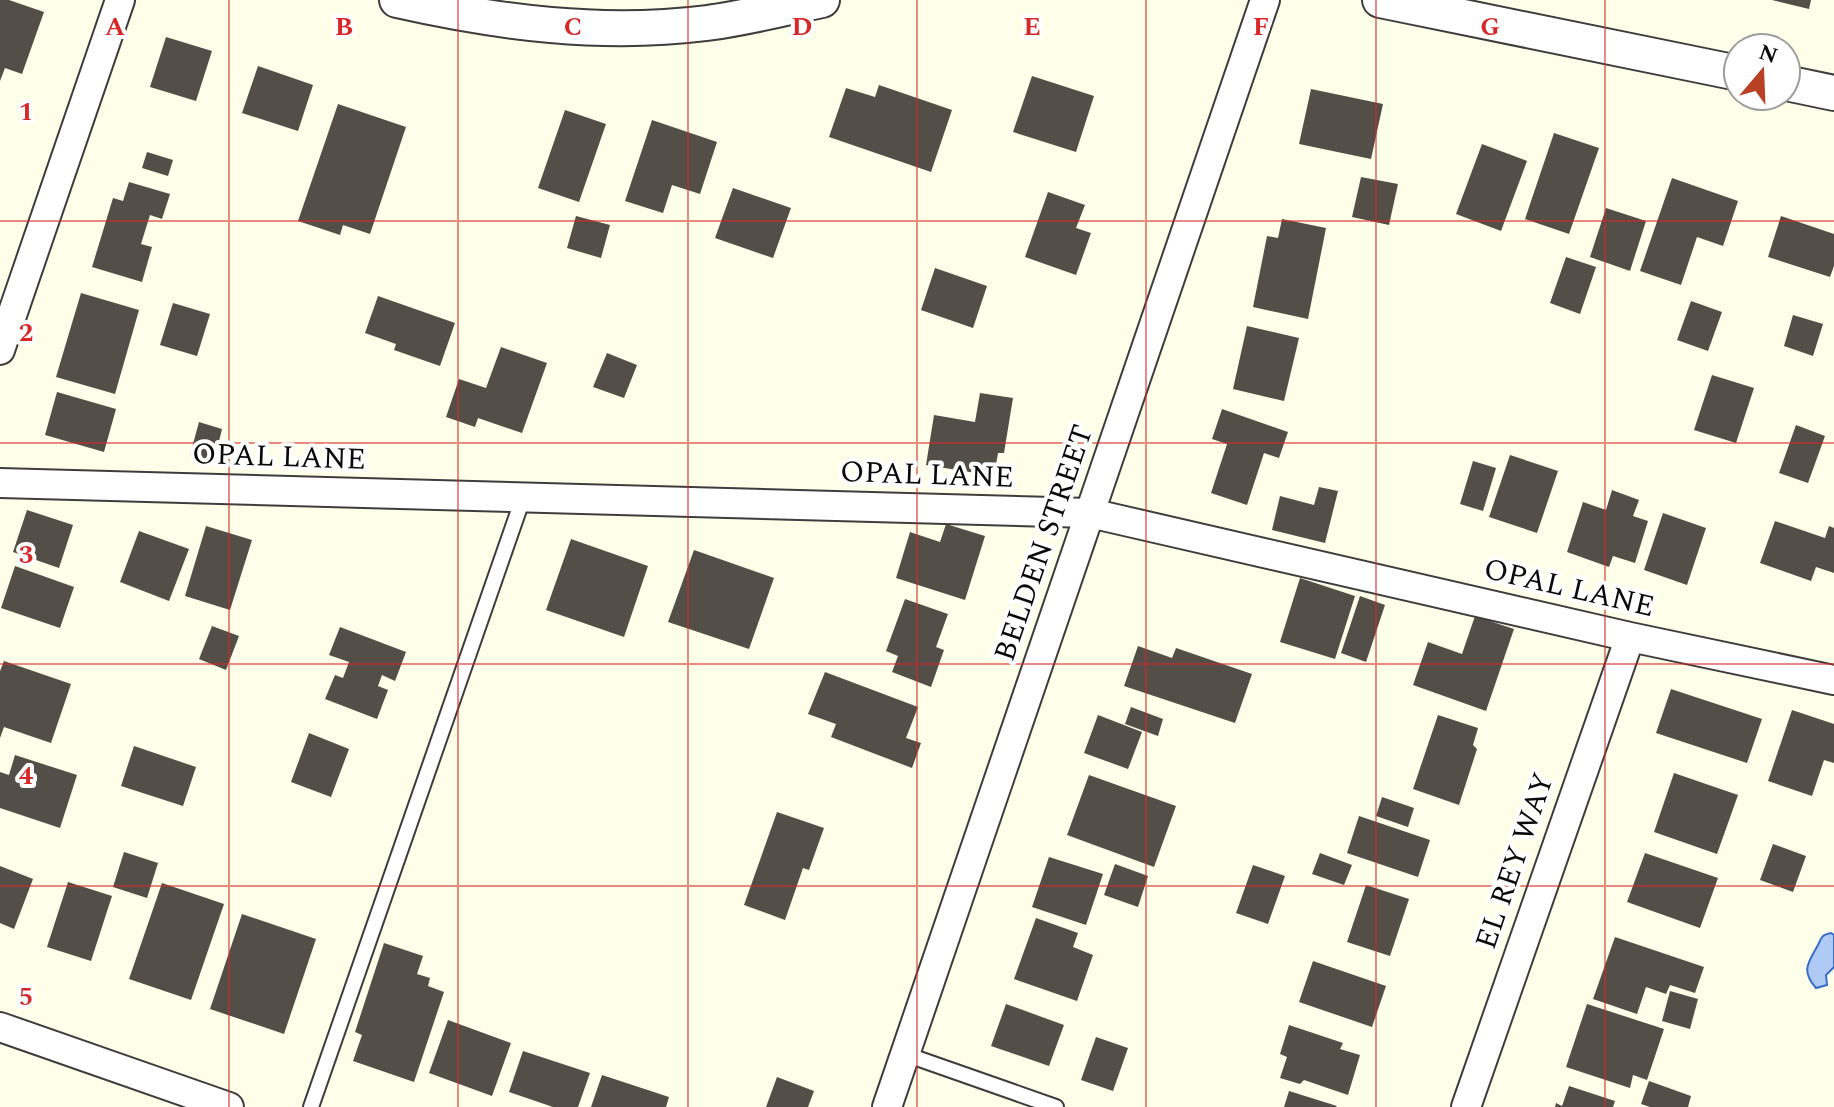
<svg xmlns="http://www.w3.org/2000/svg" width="1834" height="1107" viewBox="0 0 1834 1107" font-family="Spectral,serif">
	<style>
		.water { fill: #aecaf5; stroke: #366ccb; stroke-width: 2 }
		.building { fill: #534e47 }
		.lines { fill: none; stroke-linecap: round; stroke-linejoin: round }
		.service-casing { stroke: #3d3d3d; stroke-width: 18 }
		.minor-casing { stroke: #3d3d3d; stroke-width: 32 }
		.tertiary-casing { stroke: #3d3d3d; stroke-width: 38 }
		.service { stroke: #fff; stroke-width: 14 }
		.minor { stroke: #fff; stroke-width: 28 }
		.tertiary { stroke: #fff; stroke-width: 34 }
		.grid { fill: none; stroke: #d62828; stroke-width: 2; stroke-opacity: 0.55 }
		.labels { text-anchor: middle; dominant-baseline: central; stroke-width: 8; stroke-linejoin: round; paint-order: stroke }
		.street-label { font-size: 30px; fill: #0a0a0a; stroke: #fff }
		.grid-label { font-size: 26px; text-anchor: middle; font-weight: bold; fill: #d62828; stroke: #fff; stroke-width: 8; stroke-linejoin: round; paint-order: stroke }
	</style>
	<rect width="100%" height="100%" fill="#feffe8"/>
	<path class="water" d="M1831 933 1834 935V967L1826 975 1827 985 1816 988C1800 970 1809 962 1818 945 1822 937 1821 935 1831 933Z"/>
	<path class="building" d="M0 0H9L44 12 22 74 5 68 0 81Z
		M1772 0H1811L1809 9Z
		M166 37 212 51 196 101 150 87Z
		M258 66 313 85 298 131 242 113Z
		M1032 76 1094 96 1076 152 1013 132Z
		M879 85 952 110 931 172 829 137 846 88 875 97Z
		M1311 89 1383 104 1371 159 1299 144Z
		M338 104 406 127 370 234 343 225 340 235 298 221Z
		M565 110 606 124 579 202 538 188Z
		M652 120 717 142 700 194 672 185 663 213 625 201Z
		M1554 133 1599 148 1569 234 1525 219Z
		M1482 144 1527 161 1501 231 1456 214Z
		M147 152 173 160 168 176 142 168Z
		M1361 177 1398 184 1389 225 1352 217Z
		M1672 178 1738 201 1723 246 1697 237 1681 285 1640 271Z
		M129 182 170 194 162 219 150 215 141 244 152 247 142 282 92 267 113 198 123 201Z
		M733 188 791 208 773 258 715 238Z
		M1048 192 1085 205 1076 228 1091 233 1076 275 1025 257Z
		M1606 208 1646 221 1630 271 1590 257Z
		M576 216 610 225 601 258 567 248Z
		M1781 216 1834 234V266L1830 277 1768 257Z
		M1282 219 1326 228 1308 319 1253 307 1267 236 1278 238Z
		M1566 257 1596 267 1580 314 1550 303Z
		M935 268 987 286 973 328 921 310Z
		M81 293 139 310 115 394 56 377Z
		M378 296 455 323 440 366 394 350 396 344 365 333Z
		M1691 301 1722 312 1708 351 1677 340Z
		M173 303 210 314 197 356 160 345Z
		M1793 315 1823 324 1813 356 1784 346Z
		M1247 326 1299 338 1284 401 1233 389Z
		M501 347 547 363 522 433 478 418 475 427 446 417 459 379 486 388Z
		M607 353 637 365 624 398 593 387Z
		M1712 375 1754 388 1736 443 1694 430Z
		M57 392 116 409 104 452 45 435Z
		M980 393 1013 398 1004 453H998L994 476 926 465 934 415 975 422Z
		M1222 409 1288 432 1279 458 1264 453 1247 505 1211 493 1227 444 1212 439Z
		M199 422 222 429 214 462 190 455Z
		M1796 425 1825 436 1808 483 1779 473Z
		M1510 455 1558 471 1537 533 1489 517Z
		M1473 461 1496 468 1483 511 1460 504Z
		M1319 487 1338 491 1325 543 1272 530 1280 496 1314 505Z
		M1612 490 1639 500 1633 516 1648 521 1635 563 1613 556 1609 567 1567 552 1583 502 1606 510Z
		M27 510 73 525 59 568 13 552Z
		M1663 513 1706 528 1687 585 1644 570Z
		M1775 521 1825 538 1829 526 1834 528V573L1816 567 1811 581 1760 563Z
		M946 524 985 536 965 600 896 578 910 532 940 542Z
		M206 526 252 540 230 610 185 596Z
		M139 531 189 549 169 601 120 582Z
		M571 539 648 566 624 637 546 610Z
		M694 550 774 578 749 649 668 622Z
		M15 566 74 587 60 628 1 608Z
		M1300 578 1355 596 1335 659 1280 642Z
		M1360 596 1385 605 1366 662 1341 653Z
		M905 599 948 614 936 647 944 650 931 687 892 672 898 656 886 651Z
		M1475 616 1514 629 1486 711 1413 685 1428 642 1462 654Z
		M212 626 239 636 226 670 199 659Z
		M340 627 406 652 395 681 382 675 378 686 388 690 377 719 325 699 335 675 343 678 349 662 329 655Z
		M1138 646 1172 658 1176 648 1252 674 1235 723 1124 686Z
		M4 661 71 684 51 743 4 727 0 738V671Z
		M825 672 918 707 906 738 921 743 912 768 831 737 836 724 808 714Z
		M1671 689 1762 719 1747 763 1656 733Z
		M1131 707 1163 719 1158 736 1125 724Z
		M1792 710 1834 724V763L1824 760 1812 796 1768 781Z
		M1098 715 1142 732 1128 769 1084 753Z
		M1438 715 1478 728 1473 745 1477 749 1459 805 1413 789Z
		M309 733 349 749 331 797 291 782Z
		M134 746 196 767 183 806 121 786Z
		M15 755 77 775 60 828 0 808V772L9 775Z
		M1674 773 1738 795 1717 854 1654 832Z
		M1089 775 1176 806 1154 867 1067 835Z
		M1382 797 1414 808 1408 827 1376 816Z
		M777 812 824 828 809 870 803 868 785 920 744 905Z
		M1359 816 1430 840 1418 877 1347 853Z
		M1773 844 1806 856 1793 892 1760 880Z
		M124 852 158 863 147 898 113 887Z
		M1320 853 1352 865 1344 885 1312 874Z
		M1645 853 1718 878 1700 928 1627 902Z
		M1049 857 1103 874 1086 925 1032 907Z
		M1115 864 1148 876 1138 907 1104 895Z
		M1253 865 1285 876 1268 924 1236 913Z
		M0 866 33 879 14 929 0 923Z
		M68 882 112 896 91 961 47 947Z
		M162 883 224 904 191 1000 129 979Z
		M1366 885 1409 899 1390 956 1347 942Z
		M242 914 316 939 284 1034 210 1009Z
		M1036 918 1078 933 1073 947 1093 955 1077 1001 1014 979Z
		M1615 937 1704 967 1695 993 1670 985 1666 994 1646 987 1637 1014 1593 999Z
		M384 943 423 956 417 974 430 978 428 986 444 992 414 1082 353 1061 362 1035 355 1032Z
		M1313 961 1386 986 1372 1027 1299 1002Z
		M1670 991 1698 999 1690 1029 1662 1021Z
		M1006 1004 1064 1025 1049 1066 991 1046Z
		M1587 1004 1664 1029 1647 1080 1633 1075 1630 1088 1566 1067Z
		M448 1020 511 1043 492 1096 429 1073Z
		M1289 1025 1343 1043 1340 1049 1360 1055 1348 1095 1304 1080 1300 1084 1280 1078 1287 1057 1280 1054Z
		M1096 1037 1128 1048 1113 1091 1081 1080Z
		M523 1051 590 1073 578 1107H553L509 1092Z
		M602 1075 669 1097 666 1107H591Z
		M777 1077 814 1091 808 1107H766Z
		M1649 1081 1691 1096 1688 1107H1650L1641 1104Z
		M1569 1086 1615 1101 1613 1107H1555L1556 1103 1562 1106Z
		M1289 1091 1337 1106 1336 1107H1284Z"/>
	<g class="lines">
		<g class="service-casing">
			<path id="service" d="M905 1054 1056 1107
				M311 1107 523 498"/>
		</g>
		<g class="minor-casing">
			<path id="minor" d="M0 350 120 0
				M0 483 1090 513 1630 637 1834 680
				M0 1027 229 1107
				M887 1107 1265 0
				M1466 1107 1630 637"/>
		</g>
		<g class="tertiary-casing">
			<path id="tertiary" d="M397 0C499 23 602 36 707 23 746 18 784 8 822 0
				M1380 0 1738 73
				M1786 83 1834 93"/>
		</g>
		<use href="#service" class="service"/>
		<use href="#minor" class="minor"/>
		<use href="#tertiary" class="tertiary"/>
	</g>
	<path class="grid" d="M229 0V1107M458 0V1107M688 0V1107M917 0V1107M1146 0V1107M1376 0V1107M1605 0V1107M0 221H1834M0 443H1834M0 664H1834M0 886H1834"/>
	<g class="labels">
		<g class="street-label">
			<text transform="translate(279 457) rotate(2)">OPAL LANE</text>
			<text transform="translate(927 475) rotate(2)">OPAL LANE</text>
			<text transform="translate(1044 543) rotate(-71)">BELDEN STREET</text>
			<text transform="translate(1569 588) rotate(13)">OPAL LANE</text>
			<text transform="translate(1515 861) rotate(-71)">EL REY WAY</text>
		</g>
	</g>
	<g class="grid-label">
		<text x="115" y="35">A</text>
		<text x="344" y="35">B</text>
		<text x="573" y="35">C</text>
		<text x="802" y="35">D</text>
		<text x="1032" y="35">E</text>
		<text x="1261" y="35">F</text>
		<text x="1490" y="35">G</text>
		<text x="26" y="120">1</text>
		<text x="26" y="341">2</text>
		<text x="26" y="563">3</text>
		<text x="26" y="784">4</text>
		<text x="26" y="1005">5</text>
	</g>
	<g transform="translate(1762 72) rotate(19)"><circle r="38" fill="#ffffff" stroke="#9d9d9d" stroke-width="2"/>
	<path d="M0-6L14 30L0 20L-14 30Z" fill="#b84125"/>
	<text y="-12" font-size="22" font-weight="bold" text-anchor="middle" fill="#0a0a0a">N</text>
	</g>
</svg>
